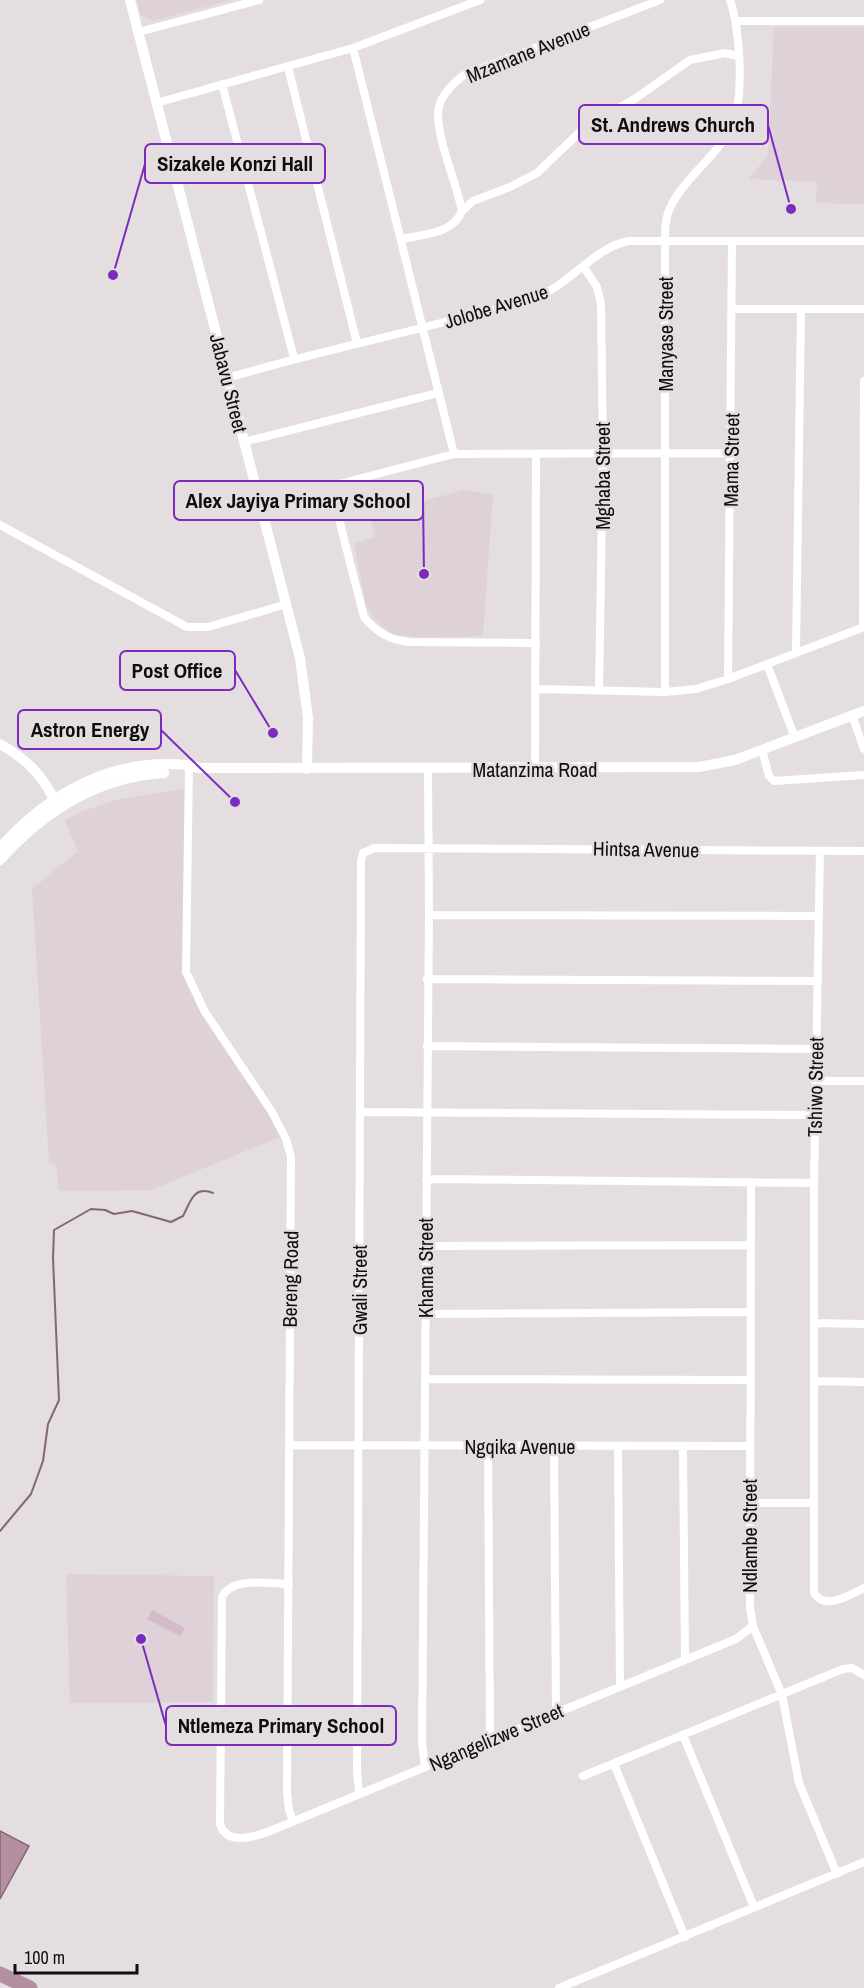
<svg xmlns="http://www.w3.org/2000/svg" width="864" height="1988" viewBox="0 0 864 1988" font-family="'Archivo Narrow',sans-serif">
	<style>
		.built { fill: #dfd1d8 }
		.green { fill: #d5bac7 }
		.water { fill: #b48fa2; stroke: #826876; stroke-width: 1.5 }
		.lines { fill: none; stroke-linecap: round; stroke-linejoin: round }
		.stream { stroke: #826876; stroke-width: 2 }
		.river { stroke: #b48fa2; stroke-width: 15 }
		.minor { stroke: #fff; stroke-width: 8 }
		.tertiary { stroke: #fff; stroke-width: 10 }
		.labels { text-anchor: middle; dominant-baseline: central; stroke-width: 5; stroke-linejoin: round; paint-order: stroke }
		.street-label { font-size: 20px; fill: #0f0d0e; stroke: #e4dee1 }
		.leader { fill: none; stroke: #7b2cbf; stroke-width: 2 }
		.callout-dot { fill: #7b2cbf; stroke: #e4dee1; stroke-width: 2 }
		.callout { fill: #e4dee1; stroke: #7b2cbf; stroke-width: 2 }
		.callout-label { font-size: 21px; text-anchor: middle; font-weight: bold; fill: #0f0d0e }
	</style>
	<rect width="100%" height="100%" fill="#e4dee1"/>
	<path class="built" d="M137 0H232L153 21 140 15Z
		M774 27H864V204L816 203 817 182 749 179 768 155Z
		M465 490 493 494 483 636 423 638 393 635 375 620 366 605 354 544 375 537 370 515Z
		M187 788V982L201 1011 264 1104 280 1137 151 1190 59 1191 56 1164 49 1163 32 889 78 851 65 821 81 812 119 799Z
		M66 1574 214 1576 213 1702 70 1703Z"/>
	<path class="green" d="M152 1610 185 1628 180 1636 147 1619Z"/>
	<path class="water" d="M0 1831 29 1846 0 1899Z"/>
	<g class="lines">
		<path class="stream" d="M0 1531 31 1494 43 1461 48 1424 59 1400 53 1258 54 1230 91 1209 105 1210 114 1214 132 1211 171 1222 183 1216C190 1203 193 1185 213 1193"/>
		<path class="river" d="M0 1974 30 1988"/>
		<path class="minor" d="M737 21H864
			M139 32 259 0
			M353 48 454 454
			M288 67 357 343
			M222 84 294 358
			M156 103 353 48 480 0
			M462 211 473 201 510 187 537 173 582 130 636 98 690 60 725 53 738 56
			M402 239C424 234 453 234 462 211 456 181 438 143 438 113 439 97 452 84 464 75L660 0
			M583 266 597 287 601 304 603 453 599 691
			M733 309H864
			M227 378C302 356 377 340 452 320 480 313 509 307 536 297 570 285 592 249 628 241H864
			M244 442 438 393
			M331 488 364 617C377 633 390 640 410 642L536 643
			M262 504 454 454 732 453
			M0 525 187 627H208L287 604
			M863 627 864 381
			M796 652 801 309
			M767 664 795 738
			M728 679 732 241
			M536 689 665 692 696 689 728 679 864 627
			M665 692V241C665 232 665 222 668 213 679 182 713 160 729 132 746 104 740 30 730 0
			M852 715 864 749
			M762 750 769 776 774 781 864 775
			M189 765 186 972 205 1012 272 1112 286 1139 291 1157 287 1791 289 1810 293 1821
			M535 769 536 454
			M820 851 814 1183V1593C826 1611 849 1595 864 1588
			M429 915 818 916
			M427 979 817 981
			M427 1046 815 1049
			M815 1081H864
			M361 1112 815 1115
			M426 1179 814 1183
			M751 1182 750 1607 753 1626 782 1695 799 1783 837 1874
			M425 1246 749 1245
			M425 1314 749 1312
			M815 1323 864 1324
			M425 1379 749 1380
			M814 1381 864 1382
			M291 1445 749 1446
			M488 1446 490 1739
			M554 1446 556 1713
			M618 1447 620 1685
			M683 1447 685 1659
			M749 1503H812
			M289 1584C269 1584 232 1576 222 1597L220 1824C227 1846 254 1837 270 1831L736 1639 753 1626
			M683 1735 754 1907
			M614 1764 685 1937
			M425 1767 422 1743 423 1629 429 915 428 769
			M583 1776 843 1669 852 1668 864 1675
			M359 1794 357 1771 361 862 363 853 374 848 864 851
			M559 1988 864 1862"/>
		<path class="tertiary" d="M130 0 300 658 308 718 307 769
			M0 744C27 759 43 776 56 803
			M0 848C47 794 113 757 187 765 192 766 196 768 201 768L699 767 735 760 864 711
			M0 860C44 811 97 777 164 773"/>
	</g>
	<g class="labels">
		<g class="street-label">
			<text transform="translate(528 52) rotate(-22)">Mzamane Avenue</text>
			<text transform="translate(496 306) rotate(-17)">Jolobe Avenue</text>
			<text transform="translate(665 334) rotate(-90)">Manyase Street</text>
			<text transform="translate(229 383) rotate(76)">Jabavu Street</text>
			<text transform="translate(731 460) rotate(-89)">Mama Street</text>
			<text transform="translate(602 476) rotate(-90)">Mghaba Street</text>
			<text x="535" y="769">Matanzima Road</text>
			<text transform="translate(646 849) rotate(1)">Hintsa Avenue</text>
			<text transform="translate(815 1087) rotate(-89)">Tshiwo Street</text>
			<text transform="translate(425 1268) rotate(-90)">Khama Street</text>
			<text transform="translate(290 1279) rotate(-89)">Bereng Road</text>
			<text transform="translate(359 1290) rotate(-90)">Gwali Street</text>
			<text x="520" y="1446">Ngqika Avenue</text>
			<text transform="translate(749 1536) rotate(-90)">Ndlambe Street</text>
			<text transform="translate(496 1737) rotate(-23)">Ngangelizwe Street</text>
		</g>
	</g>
	<path class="leader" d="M791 209L768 125M113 275L145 164M424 574L423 500M273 733L235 670M235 802L161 730M141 1639L166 1726"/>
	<g class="callout-dot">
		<circle cx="791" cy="209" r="6"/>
		<circle cx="113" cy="275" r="6"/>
		<circle cx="424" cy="574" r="6"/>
		<circle cx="273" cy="733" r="6"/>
		<circle cx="235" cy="802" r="6"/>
		<circle cx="141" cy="1639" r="6"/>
	</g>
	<g class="callout">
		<rect x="579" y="105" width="189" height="39" rx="6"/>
		<rect x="145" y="144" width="180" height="39" rx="6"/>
		<rect x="174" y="481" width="249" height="39" rx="6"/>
		<rect x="120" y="651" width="115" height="39" rx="6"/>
		<rect x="18" y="710" width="143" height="39" rx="6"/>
		<rect x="166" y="1706" width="230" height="39" rx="6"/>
	</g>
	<g class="callout-label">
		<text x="673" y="132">St. Andrews Church</text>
		<text x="235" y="171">Sizakele Konzi Hall</text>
		<text x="298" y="508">Alex Jayiya Primary School</text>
		<text x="177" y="678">Post Office</text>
		<text x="90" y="737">Astron Energy</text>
		<text x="281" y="1733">Ntlemeza Primary School</text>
	</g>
	<path d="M15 1964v9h122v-9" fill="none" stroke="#0f0d0e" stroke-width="3"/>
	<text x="24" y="1964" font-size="18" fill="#0f0d0e" stroke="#e4dee1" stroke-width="4.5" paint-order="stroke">100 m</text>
</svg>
